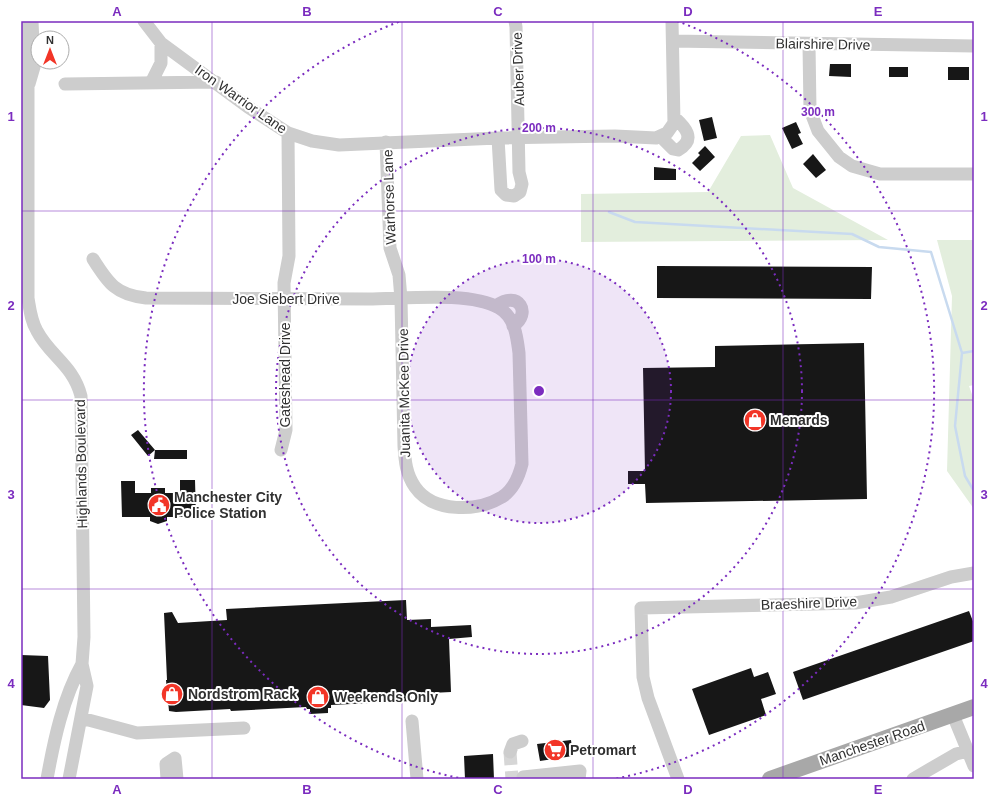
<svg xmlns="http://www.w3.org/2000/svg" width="995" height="800" viewBox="0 0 995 800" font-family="Helvetica,sans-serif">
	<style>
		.green { fill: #e3eedd }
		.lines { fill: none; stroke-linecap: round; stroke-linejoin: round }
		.stream { stroke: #c8daef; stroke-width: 2.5 }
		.building { fill: #171717 }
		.minor-tunnel { stroke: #d6d6d6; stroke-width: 13; stroke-dasharray: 13 6; stroke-linecap: butt }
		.minor { stroke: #cdcdcd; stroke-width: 13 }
		.major { stroke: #a8a8a8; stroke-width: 16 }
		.grid { fill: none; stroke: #7b2cbf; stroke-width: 1; stroke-opacity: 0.55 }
		.ring { fill: none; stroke: #7b2cbf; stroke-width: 2; stroke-dasharray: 2 4 }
		.labels { text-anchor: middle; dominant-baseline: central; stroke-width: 4; stroke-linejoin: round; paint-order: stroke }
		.street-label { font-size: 14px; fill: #303030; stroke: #fff }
		.poi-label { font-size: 14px; font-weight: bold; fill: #303030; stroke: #fff; text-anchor: start }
		.centre { fill: #7b2cbf; stroke: #fff; stroke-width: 2 }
		.ring-label { font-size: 12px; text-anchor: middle; font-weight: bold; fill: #7b2cbf; stroke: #fff; stroke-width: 4; stroke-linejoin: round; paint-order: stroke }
		.neatline { fill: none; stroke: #7b2cbf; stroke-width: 1.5 }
		.grid-label { font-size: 13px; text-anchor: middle; font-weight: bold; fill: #7b2cbf }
	</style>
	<rect width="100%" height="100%" fill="#fff"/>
	<path class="green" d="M770 135 793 188 888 240 581 242V194L708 192 741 136Z
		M937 240H974V385L969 386 974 400V509L947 471 952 296Z"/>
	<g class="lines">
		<path class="stream" d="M609 212 635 222 852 234 879 247 931 252 962 353 955 426 965 476 974 491
			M962 353 974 351"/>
	</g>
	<path class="building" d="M830 64H851V77L829 76Z
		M889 67H908V77H889Z
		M948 67H969V80H948Z
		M712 117 717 138 704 141 699 120Z
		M796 122 801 133 798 134 803 144 792 149 782 128Z
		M705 146 715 157 700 171 692 163 700 155 698 153Z
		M813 154 826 170 816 178 803 164Z
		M654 167 676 169V180H654Z
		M657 266 872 267 871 299 657 298Z
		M864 343 867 499 646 503 645 484H628V471H645L643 368 715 367V346Z
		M138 430 155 450 148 456 131 435Z
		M155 450H187V459H154Z
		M180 480H195L196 517H167V521L158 524 150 521V517H122L121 481H135V493H151V488H165V493H180Z
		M406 600 407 620 431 619V627L471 625 472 637 449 639 451 692 411 694 412 701 331 705V708H328V713L310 714V709H307L306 707 231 711 230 709 176 712 169 711 166 680H167L164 613 172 612 178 623 227 620 226 609Z
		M969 611 974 624V641L803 700 793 672Z
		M21 655 48 656 50 700 44 708 21 705Z
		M751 668 754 677 768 672 776 694 761 699 766 715 709 735 692 689Z
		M571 740 573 756 540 761 537 744Z
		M493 754 494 779H465L464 756Z"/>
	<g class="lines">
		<path class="minor-tunnel" d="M510 752 512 779"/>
		<path class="minor" d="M22 21 24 66 28 88V298C30 310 31 321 37 331 50 356 73 365 81 396L84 637 82 664 87 686 69 779
			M144 21 161 43 248 107 288 133 312 141 339 145 498 138 615 136 656 138 667 133 674 123 672 21
			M673 41 974 46
			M809 45 810 110 818 131 839 157 852 166 880 174H974
			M151 83 161 63V43
			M29 84 34 67 32 21
			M65 84 216 82
			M661 137 673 149 678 150C697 139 685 127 674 117
			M498 138 501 190 506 195 514 196 520 192 522 184 519 172 516 27 515 21
			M93 259C108 283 116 295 146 298 220 299 294 299 368 299 403 299 470 291 499 308 515 317 517 337 519 353L522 464C519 476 513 490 502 497 477 512 433 513 415 487 406 474 405 461 404 446L401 299 399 275 390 248 386 142
			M496 306C519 289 532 314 513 326
			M281 450 286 430 284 283 289 256 288 133
			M953 715 974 766
			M81 718 137 733 244 728
			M412 721 417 779
			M510 752 513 744 522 741
			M47 779C54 740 63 698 82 664
			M167 779 166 764 175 758 177 779
			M523 779V777L580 771 579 779
			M678 779 648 698 643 677 641 608 855 603 891 597 951 577 974 573
			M913 779 956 754 968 751"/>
		<path class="major" d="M770 779 974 707"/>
	</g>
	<path class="grid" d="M212 21V779M402 21V779M593 21V779M783 21V779M21 211H974M21 400H974M21 589H974"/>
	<circle cx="539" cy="391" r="132" fill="#7b2cbf" fill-opacity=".12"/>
	<g class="ring">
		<circle cx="539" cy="391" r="132"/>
		<circle cx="539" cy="391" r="263"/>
		<path d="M464 779A395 395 0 0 1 401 21M677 21A395 395 0 0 1 614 779"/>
	</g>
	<defs>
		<g id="shop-disc" transform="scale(1.15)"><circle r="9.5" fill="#f23527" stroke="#fff"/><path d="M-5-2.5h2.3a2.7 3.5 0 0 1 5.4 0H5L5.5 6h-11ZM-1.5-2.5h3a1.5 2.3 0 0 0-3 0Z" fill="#fff"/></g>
		<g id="civic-disc" transform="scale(1.15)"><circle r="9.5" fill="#f23527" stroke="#fff"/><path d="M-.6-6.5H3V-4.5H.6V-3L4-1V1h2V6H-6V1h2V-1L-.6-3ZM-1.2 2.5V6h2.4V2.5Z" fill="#fff"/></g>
		<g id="supermarket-disc" transform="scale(1.15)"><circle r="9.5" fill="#f23527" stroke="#fff"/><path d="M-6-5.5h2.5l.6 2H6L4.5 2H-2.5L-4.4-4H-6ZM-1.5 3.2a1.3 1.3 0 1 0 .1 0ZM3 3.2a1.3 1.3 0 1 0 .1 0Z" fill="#fff"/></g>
	</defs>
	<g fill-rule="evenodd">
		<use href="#shop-disc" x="755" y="420"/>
		<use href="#civic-disc" x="159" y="505"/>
		<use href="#shop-disc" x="172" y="694"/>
		<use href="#shop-disc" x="318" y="697"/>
		<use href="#supermarket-disc" x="555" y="750"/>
	</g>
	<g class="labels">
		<g class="street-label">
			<text transform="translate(823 44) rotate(1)">Blairshire Drive</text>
			<text transform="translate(518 69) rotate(-92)">Auber Drive</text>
			<text transform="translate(241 99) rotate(35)">Iron Warrior Lane</text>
			<text transform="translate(389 197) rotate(-92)">Warhorse Lane</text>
			<text x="286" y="299">Joe Siebert Drive</text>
			<text transform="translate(285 375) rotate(-90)">Gateshead Drive</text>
			<text transform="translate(404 393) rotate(-91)">Juanita McKee Drive</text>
			<text transform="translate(81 464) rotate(-91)">Highlands Boulevard</text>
			<text transform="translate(809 603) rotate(-2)">Braeshire Drive</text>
			<text transform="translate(872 743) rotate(-19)">Manchester Road</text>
		</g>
		<g class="poi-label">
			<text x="770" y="420">Menards</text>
			<text x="174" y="497">Manchester City<tspan x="174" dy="16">Police Station</tspan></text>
			<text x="188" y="694">Nordstrom Rack</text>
			<text x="334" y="697">Weekends Only</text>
			<text x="570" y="750">Petromart</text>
		</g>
	</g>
	<circle cx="539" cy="391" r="6" class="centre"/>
	<g class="ring-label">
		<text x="818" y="116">300 m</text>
		<text x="539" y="132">200 m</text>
		<text x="539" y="263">100 m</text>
	</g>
	<rect width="995" height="800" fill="none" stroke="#ffffff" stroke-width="44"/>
	<g transform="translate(50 50)"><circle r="19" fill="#ffffff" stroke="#acacac"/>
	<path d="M0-3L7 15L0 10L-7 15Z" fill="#f23527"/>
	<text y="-6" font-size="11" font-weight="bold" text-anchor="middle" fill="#303030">N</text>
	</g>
	<rect x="22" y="22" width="951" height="756" class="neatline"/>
	<g class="grid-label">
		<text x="117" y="16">A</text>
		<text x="307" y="16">B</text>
		<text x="498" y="16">C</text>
		<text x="688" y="16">D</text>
		<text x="878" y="16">E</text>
		<text x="11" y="121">1</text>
		<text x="984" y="121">1</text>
		<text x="11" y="310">2</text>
		<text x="984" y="310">2</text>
		<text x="11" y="499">3</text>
		<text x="984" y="499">3</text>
		<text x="11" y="688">4</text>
		<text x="984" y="688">4</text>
		<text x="117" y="794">A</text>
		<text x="307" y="794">B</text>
		<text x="498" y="794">C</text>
		<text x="688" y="794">D</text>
		<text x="878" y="794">E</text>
	</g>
</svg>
